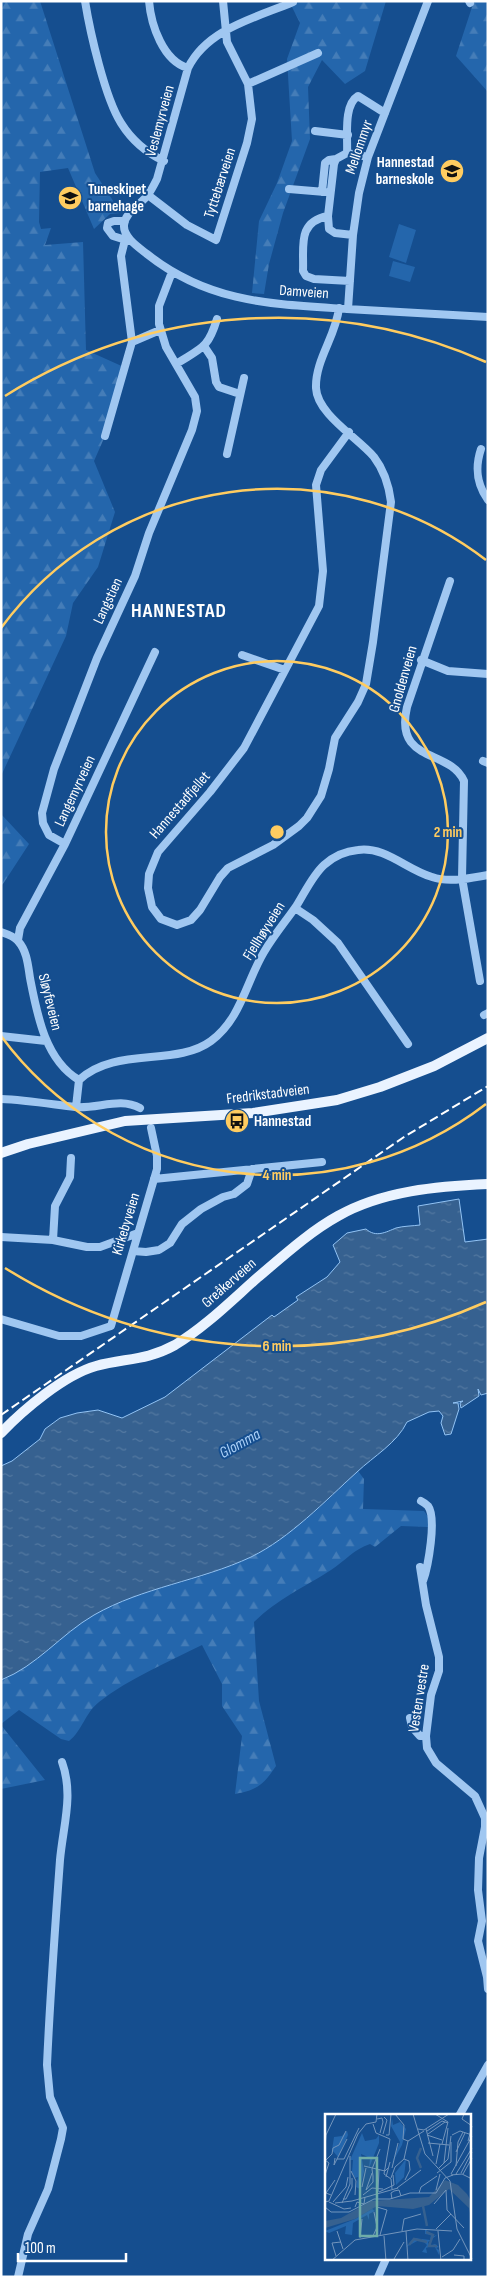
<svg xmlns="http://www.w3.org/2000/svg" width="489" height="2278" viewBox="0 0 489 2278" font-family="'Sofia Sans Condensed',sans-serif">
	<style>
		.forest { fill: url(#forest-firs) }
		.garden { fill: #2466ac }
		.water { fill: url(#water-ripples); stroke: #92c3f4 }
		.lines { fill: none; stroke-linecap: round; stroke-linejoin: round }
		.minor { stroke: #a0c7f1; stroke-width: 8 }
		.major { stroke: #eaf3ff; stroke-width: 10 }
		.rail { stroke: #fff; stroke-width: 2; stroke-dasharray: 9 4; stroke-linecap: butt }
		.ring { fill: none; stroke: #ffcc60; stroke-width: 2.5 }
		.labels { text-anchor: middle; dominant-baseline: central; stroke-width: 4; stroke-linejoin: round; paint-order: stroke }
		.street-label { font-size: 15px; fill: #fff; stroke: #154e8f }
		.poi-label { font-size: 15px; font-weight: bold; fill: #fff; stroke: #154e8f; text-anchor: start }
		.water-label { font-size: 16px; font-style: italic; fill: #acd1f8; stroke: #154e8f }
		.district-label { font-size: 20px; font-weight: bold; letter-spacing: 1px; fill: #fff; stroke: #154e8f }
		.inset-river { fill: none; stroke: #366190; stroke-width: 2.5 }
		.inset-road { fill: none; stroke: #7395bc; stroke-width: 1 }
		.view { fill: #6fada8; fill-opacity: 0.15; stroke: #6fada8; stroke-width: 2.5 }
		.inset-edge { fill: none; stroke: #fff; stroke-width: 2.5 }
		.centre { fill: #ffcc60; stroke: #154e8f; stroke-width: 2.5 }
		.ring-label { font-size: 15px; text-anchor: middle; font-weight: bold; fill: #ffcc60; stroke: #154e8f; stroke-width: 4; stroke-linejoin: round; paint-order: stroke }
	</style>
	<defs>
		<pattern id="forest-firs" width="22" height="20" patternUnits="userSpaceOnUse" patternTransform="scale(1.25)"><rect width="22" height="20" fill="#2466ac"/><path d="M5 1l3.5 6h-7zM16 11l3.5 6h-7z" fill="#457db8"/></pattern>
		<pattern id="water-ripples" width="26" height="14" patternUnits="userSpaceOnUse" patternTransform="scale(1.25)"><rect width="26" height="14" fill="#366190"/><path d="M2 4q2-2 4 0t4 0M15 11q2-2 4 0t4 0" fill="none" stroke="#5479a1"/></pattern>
	</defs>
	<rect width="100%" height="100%" fill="#154e8f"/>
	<path class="forest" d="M1 1H40L95 173 121 213 110 214 94 229 68 168 40 172 39 222 41 229 51 228 45 245 83 242 86 350 126 368 105 436 94 461 115 512 98 567 73 603 66 636 1 776Z
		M289 1H386L365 71 345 84 322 60 308 87 310 139 283 213 269 264 264 294 252 293 259 221 277 183 292 141 287 59 300 23Z
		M474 1H488V92L456 56Z
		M1 814 29 844 1 887Z
		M358 1471 364 1479 363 1509 424 1511 429 1518 428 1527 401 1526 375 1547 370 1544C354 1549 345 1561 331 1570 303 1588 279 1598 254 1622L259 1701 276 1766C264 1784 258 1790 235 1794L242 1736 222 1706V1684L202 1645C168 1662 130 1678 99 1702 85 1713 82 1731 69 1741L61 1739 19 1710 1 1724V1680C37 1666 61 1634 94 1615 143 1587 201 1582 251 1557 291 1537 326 1502 358 1471Z
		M1 1725 45 1780 1 1789Z"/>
	<path class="garden" d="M399 224 416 230 406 263 389 257Z
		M393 261 415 267 410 282 389 276Z"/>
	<path class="water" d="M459 1199 465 1242 488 1239V1393L481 1395 478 1389 479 1396 461 1408 460 1403 463 1401 453 1403H458L459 1409 451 1434 445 1435 441 1423 443 1416 439 1411 429 1412 407 1422C397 1443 374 1456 357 1472 325 1501 290 1538 251 1557 200 1581 143 1587 94 1615 61 1634 37 1666 1 1680V1466L12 1461 40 1439 45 1429 60 1418 77 1413 98 1410 122 1418 165 1397 272 1315 274 1317 298 1300 296 1297 327 1277 340 1262 333 1245 347 1233 366 1229C376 1238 386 1232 396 1228 403 1226 413 1226 420 1225L418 1206Z"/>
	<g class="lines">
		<path class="minor" d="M85 1C90 32 105 98 121 123 131 139 147 153 164 161
			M149 1C151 25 163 61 188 68
			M469 1 470 3
			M293 2C255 18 207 29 188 68L157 179C154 185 151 191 147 196 140 205 125 212 124 225 123 237 138 247 147 254 209 303 271 304 347 309 394 312 441 314 488 317
			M248 84 318 53
			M315 131 348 135
			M347 153 368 157
			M289 189 325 192
			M322 192 325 163 329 160 336 159
			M148 195 187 225 216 240 247 143 252 119 248 84 227 42 223 1
			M328 216C297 222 304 246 303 271L306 276 314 279 350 281
			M125 221H114L108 223 107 228 113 236 129 241
			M353 235 335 233 329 229 328 216 334 164 336 159 347 153C348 137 343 105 358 96L385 113
			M339 308C336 336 315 360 316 388 317 414 358 438 374 457 384 470 389 486 391 502L373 642 366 684 358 702 335 738 329 769 321 796 307 818 299 826 273 845 228 868 220 877 200 910 191 920 177 925 161 919 152 907 148 888 149 874 158 852 210 792 244 748 319 606 323 571 316 485 321 470 349 432
			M348 309 353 235 359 193 368 157 428 1
			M132 342 160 330
			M204 346 212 358 216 382 219 387 240 394
			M176 364C201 348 208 349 217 319
			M105 436 132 342 121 256 125 240
			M481 449C475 467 476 483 488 500
			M227 454 244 378
			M450 581 407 707C394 764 449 748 464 781L462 878 480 981
			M242 655 285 670
			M421 660 448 671 488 674
			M483 761 488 763
			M65 844 49 835 43 823 42 813 54 769 97 658 135 576 149 533 192 430 197 411 195 397 166 347 159 324V306L172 272
			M295 908 313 920 338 943 408 1044
			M1 932C7 934 14 936 18 941 27 951 28 965 30 978 37 1014 45 1060 79 1080L76 1107
			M18 940 20 928 65 844 155 652
			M484 1015 488 1013
			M1 1036 46 1041
			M79 1080C115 1046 176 1067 211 1041 241 1019 246 982 264 952 274 935 286 921 297 905 305 892 313 875 324 865 334 856 346 851 358 850 385 846 407 870 432 877 449 883 470 878 488 875
			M1 1099C26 1100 50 1104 75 1107 98 1109 120 1097 140 1108
			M154 1179 322 1162
			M1 1237 53 1240 87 1247H100L138 1233
			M53 1240 55 1206 70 1177 71 1158
			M133 1251 146 1252 159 1250 170 1243 182 1224 201 1209 223 1197 234 1194 247 1184 252 1169
			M1 1319 59 1336H81L111 1326 157 1169V1156L151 1128
			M421 1501C423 1502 426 1504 428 1506 437 1518 428 1567 423 1581
			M420 1567 426 1605 439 1657V1671L431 1695 426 1736 427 1748 436 1763 475 1796 485 1818V1827L479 1858 478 1890 482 1921 478 1941 487 1977 488 1989
			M410 1718 412 1727 420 1736H426
			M459 2116 488 2065
			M18 2277 28 2234 48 2189 61 2139 63 2128 50 2097 47 2065C50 1997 55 1928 60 1860 63 1826 74 1795 62 1762
			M378 2277 386 2259"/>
		<path class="major" d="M1 1153 28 1144 125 1121 253 1113 337 1100 380 1087 434 1066 488 1038
			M1 1433C23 1410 64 1375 96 1366 125 1358 146 1361 175 1345 205 1327 231 1301 257 1278 282 1257 309 1232 338 1216 382 1191 438 1186 488 1184"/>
		<path class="rail" d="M1 1415 404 1137 488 1086"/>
	</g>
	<g class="ring">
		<circle cx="277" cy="832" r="171"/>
		<path d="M486 1104A343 343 0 0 1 1 1036M1 628A343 343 0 0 1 486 560"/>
		<path d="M486 1302A514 514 0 0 1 5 1268M5 396A514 514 0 0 1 486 362"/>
	</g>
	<defs>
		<g id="school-disc" transform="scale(1.25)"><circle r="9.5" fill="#ffcc60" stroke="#154e8f"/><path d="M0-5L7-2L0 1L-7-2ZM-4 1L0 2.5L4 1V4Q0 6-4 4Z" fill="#111"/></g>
		<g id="bus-disc" transform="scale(1.25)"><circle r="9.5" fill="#ffcc60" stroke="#154e8f"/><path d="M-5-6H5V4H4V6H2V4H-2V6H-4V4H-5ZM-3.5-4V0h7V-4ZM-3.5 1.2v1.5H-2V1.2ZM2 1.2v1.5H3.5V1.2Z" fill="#111"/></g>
	</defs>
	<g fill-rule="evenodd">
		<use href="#school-disc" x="452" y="171"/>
		<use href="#school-disc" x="70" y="198"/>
		<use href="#bus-disc" x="237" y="1121"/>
	</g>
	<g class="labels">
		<g class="street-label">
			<text transform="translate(160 121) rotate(-75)">Veslemyrveien</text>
			<text transform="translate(359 147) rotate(-71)">Mellommyr</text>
			<text transform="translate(220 183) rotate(-72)">Tyttebærveien</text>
			<text transform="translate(304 292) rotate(4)">Damveien</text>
			<text transform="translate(108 601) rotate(-65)">Langstien</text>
			<text transform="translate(403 679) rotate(-74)">Gnoldenveien</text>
			<text transform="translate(75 791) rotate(-65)">Langemyrveien</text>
			<text transform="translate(180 805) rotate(-49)">Hannestadfjellet</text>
			<text transform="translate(264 931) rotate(-58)">Fjellhøyveien</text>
			<text transform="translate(50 1002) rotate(76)">Sløyfeveien</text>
			<text transform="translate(268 1094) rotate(-7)">Fredrikstadveien</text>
			<text transform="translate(126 1224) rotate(-73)">Kirkebyveien</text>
			<text transform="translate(229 1283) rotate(-41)">Greåkerveien</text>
			<text transform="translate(419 1698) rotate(-81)">Vesten vestre</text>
		</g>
		<g class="poi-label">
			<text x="434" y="162" text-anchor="end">Hannestad<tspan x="434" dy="17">barneskole</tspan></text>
			<text x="88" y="189">Tuneskipet<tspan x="88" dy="17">barnehage</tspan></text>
			<text x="254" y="1121">Hannestad</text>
		</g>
		<g class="water-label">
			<text transform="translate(240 1444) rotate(-29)">Glomma</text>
		</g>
		<g class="district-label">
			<text x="179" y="611">HANNESTAD</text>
		</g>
	</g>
	<g transform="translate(325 2114)">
		<rect width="146" height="146" fill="#154e8f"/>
		<path d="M100 115 109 122 112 121 103 128 104 132 110 130 114 133 111 134 114 136V141L109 131 101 134 102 139 97 138 102 131 96 125 81 133 89 124 105 126 106 121 100 120Z" fill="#2466ac"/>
		<path d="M67 4 68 11 75 8 81 15 77 31 67 49 75 28 66 12ZM22 17 23 21 13 43 7 36 9 23 17 22ZM37 19 40 27 51 25 54 21V29L44 54 45 44 36 40 39 57 35 75 31 73 33 63 30 64 27 58 28 46H25ZM81 45 79 63 71 71 70 59ZM47 95 50 97 44 100V106L42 101 28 109 27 121 20 120 21 112 4 119 0 117 30 105Z" fill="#2466ac"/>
		<path d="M120 66 133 71 142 80 146 87V104L144 94 124 75 104 91 88 95 52 92 30 105 0 114V107L16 104 46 87 104 83Z" fill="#366190"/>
		<path class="inset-river" d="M96 54 92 44 96 34M98 92 102 112M101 118 108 121 104 132H112M84 131 89 125 102 128"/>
		<path class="inset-road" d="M70 0 79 11 78 25 83 27M88 0 100 40 125 67 132 115 147 145M110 0 123 8 117 30M139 0 137 5 147 12M52 5 57 4 58 8 55 19M48 10 51 19 65 25 59 60 66 65 67 75M93 15 99 16 124 0M101 15 108 42M102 17 117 7 123 9M58 20 62 6 59 3M103 20 120 8M61 21H64L66 0M102 21 117 26M127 21 135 17 147 21M83 27 99 17M143 27 147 12M103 29 124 31M0 33 1 21 11 0M131 38 140 19M10 44 9 51 22 25M12 45H19L34 14M79 45 84 47 85 56 80 66M1 46 7 40 8 34 14 31 21 17M119 49 123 14M111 50 115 30M39 52 60 57 63 54M131 52 133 28 138 18M67 54 73 29M114 54 123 45 126 22M47 55 48 62V68L41 76 47 59M47 55 55 35M26 57 31 67 30 81M112 59 126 48V28M136 59 147 38M126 60 147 22M131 60 147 34M138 60 147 44M0 61 4 49 0 46M126 61 137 60 147 65M61 63 65 48M66 64 70 53 79 45 83 27M37 73 41 54M72 74 96 56M111 76 115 60M121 76 122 96 139 114M53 78 54 55M54 78 69 71 68 61M94 79 96 73 112 62M6 81 1 79 10 66M38 81 47 74 58 75M18 85H21L27 73V64M67 85 66 79 69 77 74 76 76 82M27 87 73 74M0 88 4 87 33 20 41 10 51 8 52 0M4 88 19 95 26 94M8 88 21 73 23 63M10 89 27 87M17 89 25 70V42M109 90 121 76M0 93 6 98H24L49 85H65L85 79H111L120 64 128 61M30 93 32 88 39 90 40 83M52 93 62 96 55 121M111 115 126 100M12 117 18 135M77 117 79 105 96 100M81 117 83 147M113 117 116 147M48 122 52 113 49 98M59 122 61 147M35 124 37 105M129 141 139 142V147M11 142 7 129 16 128M117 143 128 136 135 125M69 145 79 128M6 147 30 126 92 115 127 117"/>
		<path class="view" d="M35 44H52V122H35Z"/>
		<rect width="146" height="146" class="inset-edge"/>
	</g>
	<circle cx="277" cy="832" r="8" class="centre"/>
	<g class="ring-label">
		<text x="448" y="837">2 min</text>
		<text x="277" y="1180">4 min</text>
		<text x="277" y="1351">6 min</text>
	</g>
	<rect width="489" height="2278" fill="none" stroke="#ffffff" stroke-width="5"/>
	<path d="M18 2253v8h108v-8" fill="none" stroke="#ffffff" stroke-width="2.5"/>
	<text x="25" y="2253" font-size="15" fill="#ffffff" stroke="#154e8f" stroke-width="4" paint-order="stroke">100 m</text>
</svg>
